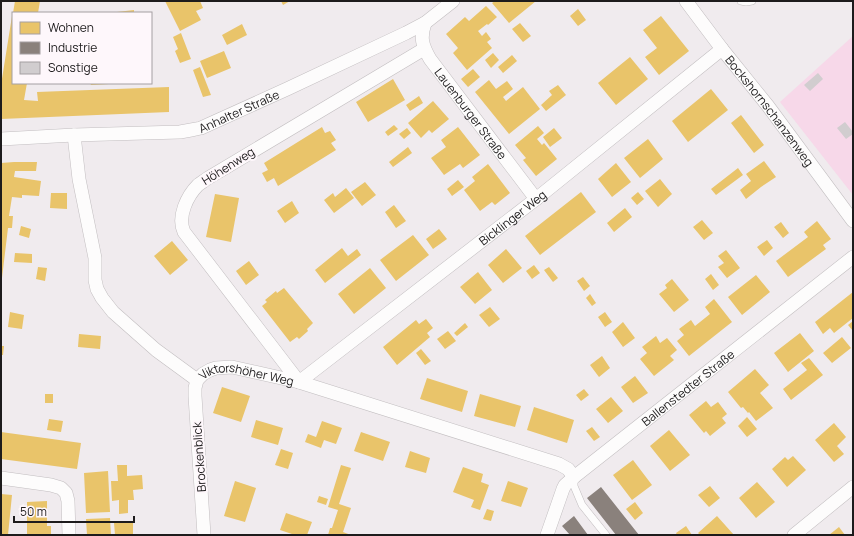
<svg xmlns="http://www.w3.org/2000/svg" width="854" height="536" viewBox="0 0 854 536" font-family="Manrope,sans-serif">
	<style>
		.green { fill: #f7d8e9 }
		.homes { fill: #e9c46a }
		.industry { fill: #8a817c }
		.building { fill: #d1cdcf }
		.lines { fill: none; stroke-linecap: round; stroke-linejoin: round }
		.service-casing { stroke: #c2bec0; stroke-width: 8 }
		.minor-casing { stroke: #c2bec0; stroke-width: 14 }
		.service { stroke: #fdfcfc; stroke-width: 7 }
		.minor { stroke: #fdfcfc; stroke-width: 13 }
		.labels { text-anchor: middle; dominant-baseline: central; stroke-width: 4; stroke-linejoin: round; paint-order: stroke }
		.street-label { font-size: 12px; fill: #1d1b1c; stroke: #fef7fb }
	</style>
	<rect width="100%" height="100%" fill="#f0ebee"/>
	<path class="green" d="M853 36V195L780 102Z"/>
	<path class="homes" d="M15 1H40L38 13H13Z
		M165 1H200L203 8 196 11 201 20 180 31Z
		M281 1H290L283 5Z
		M495 1H536L509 23 492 3Z
		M486 6 497 17 488 25 487 24 478 31 482 36 486 32 491 39 487 42 492 48 467 70 453 53 458 48 446 34 465 17 469 21Z
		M578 9 586 20 578 26 570 16Z
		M134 10V13H117V12Z
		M12 16 13 17V83H27L24 100 38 101 37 92 169 87V112L1 119V85Z
		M661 16 689 51 659 75 645 57 657 48 643 30Z
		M520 23 531 36 523 42 512 29Z
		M242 24 247 35 227 45 222 35Z
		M181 33 191 59 180 63 175 51 178 49 173 37Z
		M224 51 231 68 207 78 200 61Z
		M493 53 499 60 491 68 485 60Z
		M512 55 517 61 503 73 498 67Z
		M630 57 648 79 616 105 598 83Z
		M200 67 211 95 203 97 193 70Z
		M473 69 480 77 468 87 461 79Z
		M393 79 405 100 368 122 356 102Z
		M489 80 496 89 507 81 513 89 503 97 506 101 523 87 540 109 509 134 475 92Z
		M90 83H109V84L91 85Z
		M558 85 566 95 546 111 541 105 552 95 549 91Z
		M711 89 728 110 688 142 672 121Z
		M419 96 423 103 410 111 406 105Z
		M433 101 449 119 432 133 429 130 421 138 408 123Z
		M741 115 764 145 754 153 731 123Z
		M394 125 398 129 388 136 385 132Z
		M538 126 544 133 537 139 542 145 544 143 557 159 536 176 523 160 526 158 515 145Z
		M322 127 325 133 330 131 336 140 331 143 336 150 278 186 274 178 267 182 262 173 268 170 264 163Z
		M458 127 480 155 463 168 460 164 444 175 431 158 446 147 441 140Z
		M407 128 411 133 404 139 399 134Z
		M554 128 562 138 550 147 543 137Z
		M648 139 663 159 640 178 624 158Z
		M408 147 412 153 393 167 389 162Z
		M764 161 776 177 761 187 746 199 740 190 751 181 746 174Z
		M14 162H37L36 171H15L14 177 41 181 39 196 22 195V198L12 197 9 216H13L12 228H8L2 278H1V163Z
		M616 163 631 182 612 197 598 179Z
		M488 164 510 193 495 205 492 202 480 211 464 190 475 181 472 177Z
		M738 168 743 175 716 195 711 189Z
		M660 179 672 194 658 207 645 191Z
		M458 180 464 187 452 196 447 189Z
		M365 182 376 195 362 206 351 192Z
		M346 188 354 198 334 213 324 200 333 193 335 197Z
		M581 192 596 212 540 255 525 236Z
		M638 192 644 199 637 205 631 198Z
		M51 193H67V209L50 208Z
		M215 194 239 198 231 242 206 237Z
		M292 201 299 213 285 223 277 211Z
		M394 205 406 221 396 228 385 212Z
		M625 208 632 217 614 232 607 223Z
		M702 220 713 233 704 240 693 227Z
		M817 221 831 239 823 245 826 249 788 277 776 261 808 237 804 232Z
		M781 222 789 233 783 238 774 227Z
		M21 226 31 229 29 238 19 235Z
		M439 229 447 239 433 249 426 239Z
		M413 235 429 255 396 281 380 260Z
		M767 240 773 248 764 256 757 247Z
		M172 241 188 260 170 275 154 256Z
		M342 248 348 256 357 249 361 255 325 283 315 270Z
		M506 249 522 268 503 283 488 265Z
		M726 250 740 268 727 278 718 267 724 263 718 256Z
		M15 253 32 254V263L14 262Z
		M249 261 259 275 246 285 236 271Z
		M534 265 540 273 532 279 526 271Z
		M38 267 47 268 45 281 36 279Z
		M549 267 558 278 553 282 544 270Z
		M370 268 386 288 354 314 338 294Z
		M478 272 492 290 475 304 460 287Z
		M711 274 719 285 713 290 705 279Z
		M756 275 770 292 742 315 728 297Z
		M583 277 590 286 584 291 577 281Z
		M672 279 689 300 674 312 659 294 667 288 665 285Z
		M284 288 313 323 307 329 308 331 299 339 297 337 290 342 262 306 267 302 265 300 276 291 277 293Z
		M853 292V318L834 333 830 328 823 334 815 322Z
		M590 294 596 303 592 306 586 298Z
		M714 299 732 322 689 356 677 341 684 335 679 329 691 320 695 326 710 314 705 307Z
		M490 307 500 319 489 327 479 315Z
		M10 312 24 315 22 329 8 327Z
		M605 312 612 322 605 327 598 317Z
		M426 319 433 328 427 333 430 337 397 365 383 347 416 320 419 324Z
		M853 321V331L848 325Z
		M623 322 635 338 623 347 612 332Z
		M465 323 468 327 457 336 454 333Z
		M448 331 456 341 445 349 437 339Z
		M800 333 814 351 788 372 774 353Z
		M79 334 101 336 100 349 78 347Z
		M656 336 660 343 667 338 677 350 670 356 674 360 654 376 640 359 647 353 642 347Z
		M842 337 851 348 832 363 823 353Z
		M1 346H4L3 355H1Z
		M421 349 431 361 425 365 416 353Z
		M602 356 610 368 599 377 590 365Z
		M809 358 823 375 791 400 783 389 807 370 801 363Z
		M755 369 769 385 760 393 773 408 756 421 749 412 748 413 743 407 741 408 728 392Z
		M635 376 648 393 633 403 621 387Z
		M427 378 468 391 462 412 420 399Z
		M222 387 250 396 241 422 213 413Z
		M584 389 589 395 581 401 576 395Z
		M45 394H53V403H45Z
		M480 394 521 406 515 427 474 416Z
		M611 397 623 411 608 423 596 409Z
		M706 401 711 407 718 402 727 414 722 418 726 423 710 436 706 431 704 433 689 415Z
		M534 407 574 420 567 443 527 430Z
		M747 417 757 429 747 437 738 426Z
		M49 419 63 421 61 432 47 430Z
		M256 420 283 428 278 445 251 437Z
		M322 421 342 428 336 444 324 440 321 448 305 442 308 434 316 437Z
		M834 423 846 437 837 446 844 454 834 462 815 440Z
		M592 427 600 437 594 441 586 431Z
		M669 430 690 455 670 471 650 446Z
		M1 432 81 443 77 469 1 459Z
		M361 432 390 442 383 461 354 451Z
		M281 449 293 453 288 469 275 465Z
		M410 451 430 458 426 473 405 467Z
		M793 456 806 470 787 487 772 469 785 457 788 460Z
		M633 460 652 485 632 500 613 475Z
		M117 465H127V476L142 475 143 489 133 490 134 500H128V513L119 514V500L112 501 111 481H118Z
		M341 465 351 468 339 504 351 508 343 532 351 535H328L330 528H332L338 510 328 507Z
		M463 467 483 474 481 482 489 485 480 510 471 507 474 500 453 492Z
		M108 471 110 512 86 513 84 473Z
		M235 481 256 488 245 522 224 516Z
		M508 481 528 488 521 507 501 501Z
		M757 482 775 502 756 518 739 498Z
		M710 486 720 498 709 507 698 495Z
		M1 494 12 495 8 535H1Z
		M319 496 328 499 326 505 317 502Z
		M47 501V526H51V535H27V502Z
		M635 502 643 513 635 520 626 509Z
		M487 509 494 511 491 521 483 519Z
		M286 513 312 522 307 535H295L280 530Z
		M717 516 734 535H700L698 533Z
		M110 518 111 535H87L86 519Z
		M133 522V535H115L114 523Z
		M686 526 692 535H677L676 533Z
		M839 527 845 535H829Z"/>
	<path class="industry" d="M601 487 639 535H616L587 498Z
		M574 516 588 535H570L562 526Z"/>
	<path class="building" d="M818 73 823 79 810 91 804 85Z
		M845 122 853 132V134L846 139 837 128Z"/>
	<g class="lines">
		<g class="service-casing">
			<path id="service" d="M741 1 746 2 752 1
				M574 477V486L582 505 606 535"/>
		</g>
		<g class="minor-casing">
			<g id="minor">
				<path id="s1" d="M686 1 722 49 768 106 853 221"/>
				<path id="s2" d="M425 23C420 38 422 45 430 59L536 199"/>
				<path id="s3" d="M424 49 208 178C205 180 201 183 198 185 187 196 177 217 184 232L299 382 536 199 722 49"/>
				<path d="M74 135 79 179 95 258V280L97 289 102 298 113 312 156 350 197 380"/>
				<path id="s4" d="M1 139 74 135 180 132 191 130 201 128 287 89 406 33 425 23 453 1"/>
				<path d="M1 478 51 485 61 488 66 493 68 501 69 535"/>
				<path id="s5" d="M204 535 195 396V388L197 380 203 374 210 370 216 368 232 367 299 382 559 464 568 469 574 477"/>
				<path id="s6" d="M547 535 563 489 565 485 574 477 853 257"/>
				<path d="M794 535 853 487"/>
			</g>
		</g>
		<use href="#service" class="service"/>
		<use href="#minor" class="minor"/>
	</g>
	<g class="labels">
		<g class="street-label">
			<text stroke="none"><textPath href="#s4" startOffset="242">Anhalter Straße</textPath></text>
			<text stroke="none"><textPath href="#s1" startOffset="138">Bockshornschanzenweg</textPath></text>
			<text stroke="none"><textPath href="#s2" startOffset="106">Lauenburger Straße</textPath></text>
			<text transform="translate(228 166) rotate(-32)">Höhenweg</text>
			<text stroke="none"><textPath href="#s3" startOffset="774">Bicklinger Weg</textPath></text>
			<text stroke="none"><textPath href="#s5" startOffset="209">Viktorshöher Weg</textPath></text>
			<text stroke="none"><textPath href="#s6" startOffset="210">Ballenstedter Straße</textPath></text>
			<text transform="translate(199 457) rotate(-94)">Brockenblick</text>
		</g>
	</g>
	<rect width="854" height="536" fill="none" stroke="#1d1b1c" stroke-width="4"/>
	<rect x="12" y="12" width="140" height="72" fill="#fef7fb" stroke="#a49fa2"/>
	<rect x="20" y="22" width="20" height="12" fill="#e9c46a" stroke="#a49fa2"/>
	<text x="48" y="32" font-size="12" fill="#1d1b1c">Wohnen</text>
	<rect x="20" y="42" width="20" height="12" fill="#8a817c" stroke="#a49fa2"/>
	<text x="48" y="52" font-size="12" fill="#1d1b1c">Industrie</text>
	<rect x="20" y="62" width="20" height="12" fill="#d1cdcf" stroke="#a49fa2"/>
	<text x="48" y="72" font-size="12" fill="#1d1b1c">Sonstige</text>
	<path d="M14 516v6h120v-6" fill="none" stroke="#1d1b1c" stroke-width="2"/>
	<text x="20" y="516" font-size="12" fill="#1d1b1c" stroke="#fef7fb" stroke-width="3" paint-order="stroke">50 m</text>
</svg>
